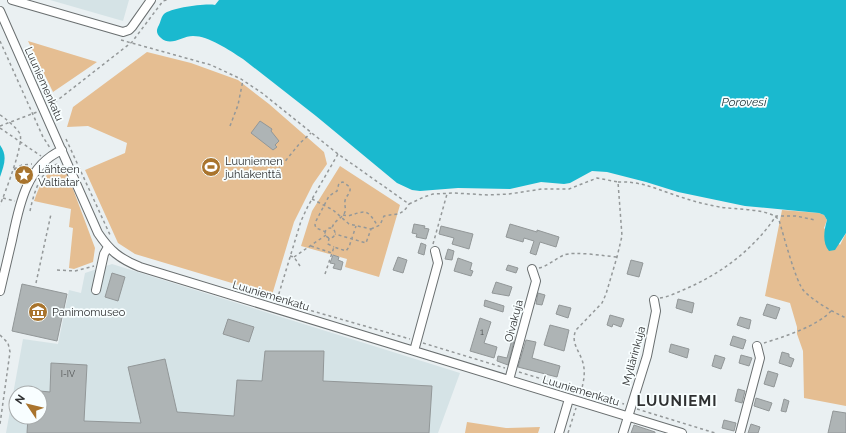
<svg xmlns="http://www.w3.org/2000/svg" width="846" height="433" viewBox="0 0 846 433" font-family="Raleway,sans-serif">
	<style>
		.built { fill: #d5e3e6; fill-rule: evenodd }
		.green { fill: #e5be92 }
		.water { fill: #1ab9cf }
		.building { fill: #aeb4b5; stroke: #929798 }
		.lines { fill: none; stroke-linecap: round; stroke-linejoin: round }
		.minor-casing { stroke: #6a6f70; stroke-width: 10 }
		.path { stroke: #949899; stroke-width: 1.5; stroke-dasharray: 3 3; stroke-linecap: butt }
		.minor { stroke: #fff; stroke-width: 8 }
		.labels { text-anchor: middle; dominant-baseline: central; stroke-width: 3.5; stroke-linejoin: round; paint-order: stroke }
		.number-label { font-size: 9px; fill: #4f5253 }
		.street-label { font-size: 11px; fill: #2f3132; stroke: #f8feff }
		.poi-label { font-size: 11px; fill: #2f3132; stroke: #f8feff; text-anchor: start }
		.water-label { font-size: 12px; font-style: italic; fill: #1e3539; stroke: #f8feff }
		.district-label { font-size: 15px; font-weight: bold; letter-spacing: 1px; fill: #2f3132; stroke: #f8feff }
	</style>
	<rect width="100%" height="100%" fill="#eaf0f2"/>
	<path class="built" d="M50 0H129L123 21Z
		M112 264 460 373 438 433H6L23 339 58 344 69 290 81 293 85 273ZM16 393H40V417H16Z"/>
	<path class="green" d="M28 41 97 62 53 92Z
		M147 52 191 63 238 80 269 104 324 152 327 164 313 184 294 222 272 295 135 254 118 243 85 170 125 153 127 143 88 126 67 127 73 107Z
		M64 165 95 248 93 262 74 269 69 268 73 228 69 227 71 209 34 201C41 183 44 171 64 165Z
		M340 166 400 205 379 277 345 267 347 259 301 246 312 211Z
		M782 210 819 213 824 215 827 220 824 228 840 245 846 233V406L804 398 803 351 797 334V327L790 303 765 296Z
		M467 422 506 428 540 427 538 433H465Z"/>
	<path class="water" d="M219 0H846V233L835 250 829 251C822 243 824 230 827 220L824 215 819 213 745 206 678 192 646 182 607 172 592 171 570 183 564 184 541 182 510 189 458 188 420 191 412 190 397 183 316 116 243 59C229 50 209 36 193 36 182 36 171 47 161 38 156 34 156 30 159 25 161 21 161 17 164 14 171 8 205 3 215 5Z
		M0 145C8 156 4 165 0 177Z"/>
	<path class="building" d="M260 121 272 129 271 131 279 141 275 145 277 147 273 150 251 133Z
		M414 224 425 226 424 228 429 229 426 239 416 237 417 234 412 233Z
		M510 224 537 232V230L559 237 556 247 540 242 536 255 530 253 534 241 524 238 523 242 506 237Z
		M441 226 473 234 469 249 452 244 454 238 439 234Z
		M421 243 426 245 424 255 418 253Z
		M448 249 454 251 452 260 445 259Z
		M333 255 339 257 338 260 343 262 341 270 333 268 335 264 330 263Z
		M398 257 407 260 403 273 393 270Z
		M458 258 472 263 470 270 473 271 471 276 454 271Z
		M631 260 643 263 639 277 627 274Z
		M508 265 518 268 516 273 506 270Z
		M112 273 125 277 118 301 105 297Z
		M496 282 512 287 509 296 492 293Z
		M22 284 67 294 57 341 12 331Z
		M538 293 545 295 542 305 536 304Z
		M678 299 694 303 692 313 676 308Z
		M485 300 504 306 503 312 484 306Z
		M767 304 780 308 776 319 763 315Z
		M559 305 571 308 568 318 556 314Z
		M610 315 624 319 621 327 613 324 612 327 607 325Z
		M740 317 751 320 749 329 737 325Z
		M480 318 491 322 484 343 497 347 494 358 470 351Z
		M228 319 254 327 249 342 223 334Z
		M550 325 569 330 564 351 544 345Z
		M513 336 515 337 508 365 497 361 498 356 507 358Z
		M733 336 746 340 743 349 730 345Z
		M526 340 536 342 532 358 560 366 557 377 518 367Z
		M671 344 689 349 687 358 669 352Z
		M265 351H324L323 381 432 386 429 433H27L28 417H40V391L50 392 51 363 87 365 84 421 141 423 128 367 165 359 177 412 234 416 237 380 262 381Z
		M782 352 789 354V357L794 359 791 367 779 363Z
		M715 355 725 358 721 369 712 366Z
		M741 355 752 358 749 366 739 363Z
		M768 371 778 374 774 387 764 384Z
		M738 389 745 391 742 403 735 401Z
		M756 398 772 403 769 411 754 406Z
		M784 399 789 401 786 412 781 411Z
		M833 411 846 413V433H828Z
		M724 420 736 423 734 431 722 428Z
		M751 424 760 427 758 433H748Z
		M634 425 655 432V433H631Z"/>
	<g class="lines">
		<g class="minor-casing">
			<path id="minor" d="M12 0 123 32 129 30 132 27 151 0
				M0 11 98 233C110 251 120 259 140 267L682 433
				M96 290 104 254 108 247
				M0 291C4 274 8 257 12 240 19 206 26 166 62 150
				M414 351 438 263 435 251
				M509 380 536 281 532 269
				M559 433 569 399
				M623 433 647 356 656 311 654 300
				M740 433 760 358 757 346"/>
		</g>
		<path class="path" d="M121 40 211 65 241 79 262 93 338 154 409 204 424 197 433 194 454 193 488 195 509 194 542 189H569L597 178 618 182 622 236 617 257 606 294 602 303 576 330C570 343 580 351 583 363 586 374 583 384 580 395
			M0 41 43 137 50 148
			M50 106 132 42 163 1 167 0
			M0 115C4 117 18 129 20 134 24 144 5 193 0 205
			M0 126 37 112
			M230 126 238 105 243 80
			M0 128 41 156
			M66 139 111 237
			M14 169 22 165 32 164
			M14 169 20 172
			M278 170 300 143 311 133
			M24 177 21 176 20 172 22 171 26 173
			M618 182C637 181 652 187 669 193 686 199 702 204 720 207 735 210 770 208 779 220 783 233 796 283 804 291 815 302 831 311 846 318
			M3 198 15 201
			M312 199 333 210 349 224 371 229 366 243 335 234
			M30 211C34 192 40 171 59 163
			M343 215 348 216C365 211 367 208 377 225
			M325 233a5 5 0 1 1 10 0a5 5 0 1 1-10 0Z
			M371 229 380 225 384 216C397 213 401 217 409 204
			M326 232 316 228 315 225 316 221 329 196 337 191 339 183 343 182 350 187C351 194 346 195 345 201 344 206 347 209 344 214 340 219 334 221 332 228
			M329 238 328 244 334 247
			M433 244 447 194
			M311 246 332 253
			M290 256 294 257 300 266
			M294 257 326 235
			M539 268C548 266 555 259 564 255 574 251 605 256 617 257
			M57 270 75 271 94 266
			M325 274 334 247 346 251 349 247 356 226
			M36 283 51 214
			M660 298C668 297 676 293 683 290 721 274 753 250 776 216H796L815 220
			M277 300 301 221 308 206 338 154
			M288 304 410 339
			M0 335 8 343 10 352 0 424
			M423 343 505 368
			M764 343C783 337 818 326 831 311
			M519 372 624 404
			M637 409 715 433
			M568 433 576 408"/>
		<use href="#minor" class="minor"/>
	</g>
	<defs>
		<g id="stadium-disc" transform="scale(1)"><circle r="9.5" fill="#a9742d" stroke="#f8feff"/><path d="M0-5a6.5 5 0 1 0 0 10a6.5 5 0 1 0 0-10ZM-3.5-1.8h7v3.6h-7Z" fill="#fff"/></g>
		<g id="sight-disc" transform="scale(1)"><circle r="9.5" fill="#a9742d" stroke="#f8feff"/><path d="M0-6L1.8-2.2L6-1.7L2.9 1.2L3.7 5.4L0 3.3L-3.7 5.4L-2.9 1.2L-6-1.7L-1.8-2.2Z" fill="#fff"/></g>
		<g id="museum-disc" transform="scale(1)"><circle r="9.5" fill="#a9742d" stroke="#f8feff"/><path d="M0-6L6-3V-2H-6V-3ZM-5-1h2V3h-2ZM-1-1h2V3h-2ZM3-1h2V3H3ZM-6 4H6V6H-6Z" fill="#fff"/></g>
	</defs>
	<g fill-rule="evenodd">
		<use href="#stadium-disc" x="211" y="167"/>
		<use href="#sight-disc" x="24" y="175"/>
		<use href="#museum-disc" x="38" y="312"/>
	</g>
	<g class="labels">
		<g class="number-label">
			<text x="482" y="332">1</text>
			<text x="68" y="374">I-IV</text>
		</g>
		<g class="street-label">
			<text transform="translate(44 84) rotate(66)">Luuniemenkatu</text>
			<text transform="translate(271 296) rotate(17)">Luuniemenkatu</text>
			<text transform="translate(514 321) rotate(-75)">Oivakuja</text>
			<text transform="translate(634 356) rotate(-75)">Myllärinkuja</text>
			<text transform="translate(581 391) rotate(17)">Luuniemenkatu</text>
		</g>
		<g class="poi-label">
			<text x="225" y="161">Luuniemen<tspan x="225" dy="13">juhlakenttä</tspan></text>
			<text x="38" y="169">Lähteen<tspan x="38" dy="13">Valtiatar</tspan></text>
			<text x="52" y="312">Panimomuseo</text>
		</g>
		<g class="water-label">
			<text x="744" y="102">Porovesi</text>
		</g>
		<g class="district-label">
			<text x="677" y="401">LUUNIEMI</text>
		</g>
	</g>
	<g transform="translate(28 405) rotate(305)"><circle r="19" fill="#f8feff" stroke="#a8acad"/>
	<path d="M0-3L7 15L0 10L-7 15Z" fill="#a9742d"/>
	<text y="-6" font-size="11" font-weight="bold" text-anchor="middle" fill="#2f3132">N</text>
	</g>
</svg>
